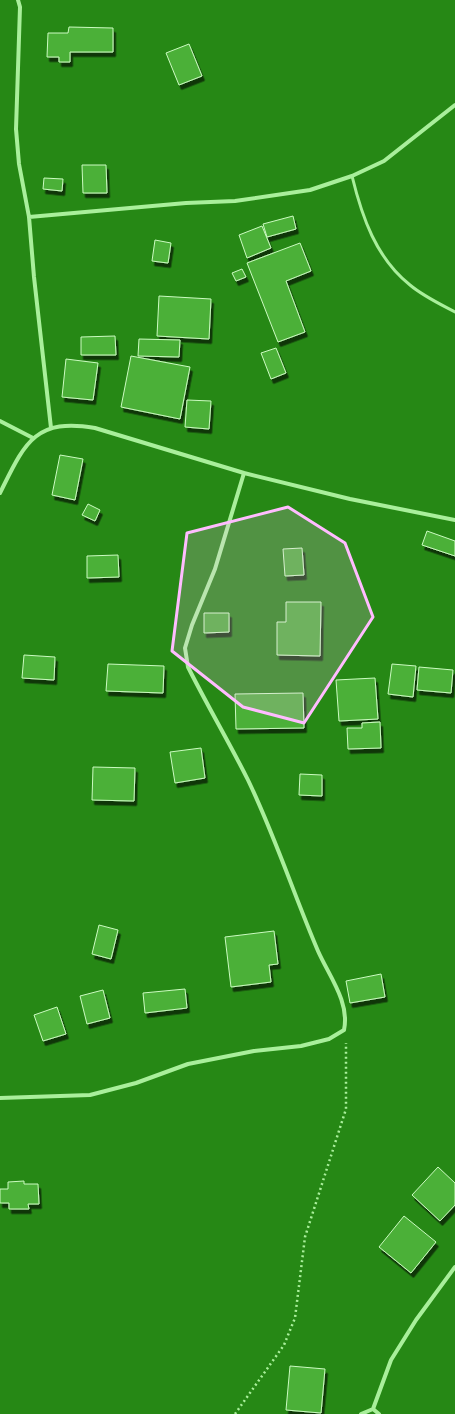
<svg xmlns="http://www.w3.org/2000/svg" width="455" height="1414" viewBox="0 0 455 1414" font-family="Ubuntu,sans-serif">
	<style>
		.building { fill: #4cb038; stroke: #cbfbc1; filter: url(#shadow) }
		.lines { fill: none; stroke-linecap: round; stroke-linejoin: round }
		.path { stroke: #a9ef9b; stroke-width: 2.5; stroke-dasharray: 2 3; stroke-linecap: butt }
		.lane { stroke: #a9ef9b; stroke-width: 3 }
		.street { stroke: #a9ef9b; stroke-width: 4 }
		.marked { fill: #ffbcff; fill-opacity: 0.2; stroke: #ffbcff; stroke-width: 3; stroke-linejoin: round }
	</style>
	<defs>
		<filter id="shadow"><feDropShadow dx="2.5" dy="4.5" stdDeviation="0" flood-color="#0009"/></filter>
	</defs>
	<rect width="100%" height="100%" fill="#268815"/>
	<path class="building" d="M69 27 113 28V52H70V62H59V57H47L48 33H68Z
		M189 44 202 76 179 85 166 53Z
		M82 165H106L107 193H83Z
		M44 178 63 179 62 191 43 189Z
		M293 216 296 229 267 237 263 224Z
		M262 226 271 248 247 258 239 235Z
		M155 240 171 243 168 263 152 261Z
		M300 243 311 271 286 281 305 332 278 342 247 263Z
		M242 269 246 277 236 281 232 273Z
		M159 296 211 299 209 339 157 336Z
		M115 336 116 355H81V337Z
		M139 339 180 340 179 357 138 356Z
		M276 348 286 373 271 379 261 353Z
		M131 356 190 367 180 419 121 407Z
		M66 359 98 363 93 400 62 397Z
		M187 400 211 401 209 429 185 427Z
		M60 455 83 459 75 500 52 495Z
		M88 504 100 510 95 521 82 515Z
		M427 531 455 541V556L422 545Z
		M302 548 304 575 285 576 283 549Z
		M118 555 119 577 87 578V556Z
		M286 602H321L320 656 277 655V622H286Z
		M204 613H229V632L204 633Z
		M24 655 55 657 54 680 22 678Z
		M108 664 164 666 163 693 106 691Z
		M392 664 416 666 413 697 388 694Z
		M419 667 453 670 451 693 417 690Z
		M375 678 378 719 339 721 336 680Z
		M303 693 304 728 236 729 235 694Z
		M380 722 381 748 348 749 347 728H362V723Z
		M201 748 205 778 175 783 170 752Z
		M93 767 135 768 134 801 92 800Z
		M300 774 322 775V796L299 795Z
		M99 925 118 930 111 959 92 954Z
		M274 931 278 964 269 965 271 982 231 987 225 937Z
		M381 974 385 997 350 1003 346 981Z
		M185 989 187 1008 145 1013 143 993Z
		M103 990 110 1018 87 1024 80 996Z
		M57 1007 66 1034 43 1041 34 1015Z
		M438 1167 455 1183V1205L440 1221 412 1195Z
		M24 1181V1184H38L39 1204H28L29 1209H9V1203H0V1189H8V1182Z
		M404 1216 436 1242 411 1273 379 1247Z
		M290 1366 325 1369 321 1413 286 1410Z"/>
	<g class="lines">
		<path class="path" d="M235 1414 284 1345 295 1318 305 1237 346 1109V1043"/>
		<path class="lane" d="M352 176C362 217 376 258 410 285 423 296 440 304 455 312"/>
		<path class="street" d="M18 0 20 7 16 129 19 164 29 217 34 277 51 428
			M29 217 186 203 235 201 310 190 352 176 384 161 455 105
			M0 421 33 438
			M0 493C24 445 34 417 95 428L244 473 350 499 455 520
			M0 1098 90 1095 136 1083 188 1064 254 1051 301 1046 329 1039 344 1030C350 1002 329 976 318 951 294 895 275 836 248 780 229 742 207 705 188 667L185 648 192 625 215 569 244 473
			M373 1409 379 1414
			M361 1414 373 1409 391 1360 416 1320 455 1267"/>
	</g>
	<path class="marked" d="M288 507 345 543 373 617 304 723 243 707 172 651 187 533Z"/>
</svg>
